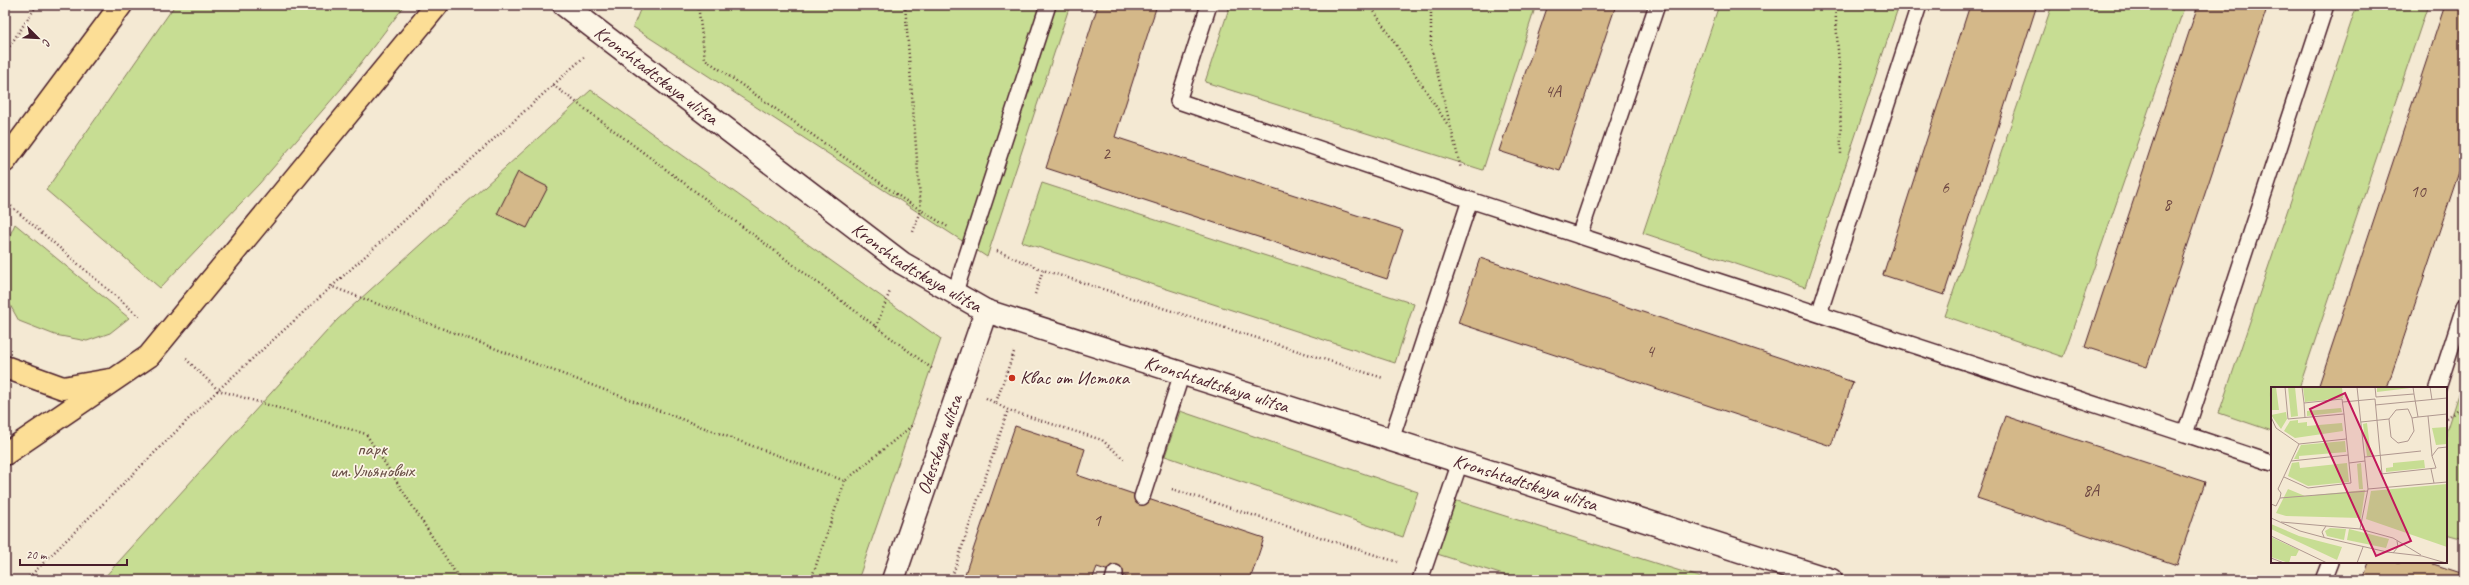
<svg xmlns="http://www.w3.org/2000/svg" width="2469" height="585" viewBox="0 0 2469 585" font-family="Caveat,sans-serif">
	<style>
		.green { fill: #c7dd93; stroke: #887e5f }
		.building { fill: #d4b889; stroke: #4a1f2b }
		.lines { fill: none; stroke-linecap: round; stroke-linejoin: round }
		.lane-casing { stroke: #4a1f2b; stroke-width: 18 }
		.street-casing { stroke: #4a1f2b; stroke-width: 25 }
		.primary-casing { stroke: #4a1f2b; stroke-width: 25 }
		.path { stroke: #4a1f2b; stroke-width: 2.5; stroke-dasharray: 1 3; stroke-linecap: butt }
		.lane { stroke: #fcf5e5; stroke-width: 15 }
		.street { stroke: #fcf5e5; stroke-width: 22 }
		.primary { stroke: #fcde96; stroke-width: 22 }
		.poi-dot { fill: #c8321e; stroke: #fcf5e5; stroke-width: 1.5 }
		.labels { text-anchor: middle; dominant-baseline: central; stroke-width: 3.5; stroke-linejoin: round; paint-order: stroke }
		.number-label { font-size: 17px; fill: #6c4542 }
		.street-label { font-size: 19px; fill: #4a1f2b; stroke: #fcf5e5 }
		.poi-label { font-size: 19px; fill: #4a1f2b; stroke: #fcf5e5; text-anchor: start }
		.park-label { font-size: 19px; fill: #694e45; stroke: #fcf5e5 }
		.inset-road { fill: none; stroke: #b09890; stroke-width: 1 }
		.view { fill: #c2185b; fill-opacity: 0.15; stroke: #c2185b; stroke-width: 2 }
		.inset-edge { fill: none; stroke: #4a1f2b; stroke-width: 2 }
	</style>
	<rect width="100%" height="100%" fill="#f4e9d3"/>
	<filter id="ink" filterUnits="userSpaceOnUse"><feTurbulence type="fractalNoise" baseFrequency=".025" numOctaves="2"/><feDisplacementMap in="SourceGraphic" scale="8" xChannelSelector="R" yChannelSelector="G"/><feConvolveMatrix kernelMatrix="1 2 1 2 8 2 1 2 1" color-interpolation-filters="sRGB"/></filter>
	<g filter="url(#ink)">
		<path class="green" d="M175 5H405L341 89 259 184 160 288 46 190Z
			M642 5H1070L987 257 633 27Z
			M1230 5H1536L1483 170 1205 82Z
			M1719 5H1899L1805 287 1643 233Z
			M2052 5H2185L2063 357 1945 316Z
			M2357 5H2428L2299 388H2272V431L2219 413Z
			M591 90 941 339 858 580H102L337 320Z
			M1042 183 1414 304 1395 363 1022 242Z
			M15 224 129 318 110 333 87 341 55 335 19 321 5 296V246Z
			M2464 375V539L2446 534V432Z
			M1180 411 1418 492 1403 537 1165 456Z
			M1451 499 1709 580H1519L1434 553Z"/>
		<path class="building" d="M1098 5H1157L1115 137 1403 230 1387 279 1046 168Z
			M1548 5H1616L1560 171 1499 151Z
			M1970 5H2037L1944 295 1883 275Z
			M2198 5H2268L2147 367 2085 347Z
			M2445 5H2464V157L2387 388H2318Z
			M518 172 548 187 527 228 497 214Z
			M1480 258 1853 382 1831 446 1458 323Z
			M2005 416 2205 482 2177 565 1977 498Z
			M1015 426 1085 449 1077 475 1264 538 1250 580H1136L1097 567 1092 580H963Z
			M2369 562H2427L2464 574V580H2363Z"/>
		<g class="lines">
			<g class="lane-casing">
				<path id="lane" d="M1209 5 1178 101 1470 200 1391 440
					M1470 200 2185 434 2326 5
					M1579 236 1657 5
					M955 292 1048 5
					M1819 314 1919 5
					M2438 388 2464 307
					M2185 434 2272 463
					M1142 497 1182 373
					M1113 580 1115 573
					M1420 580 1460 462
					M2323 580 2330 562"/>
			</g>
			<g class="street-casing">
				<g id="street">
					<path id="s1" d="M564 5 902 263 986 311 1831 580"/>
					<path id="s2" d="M893 580 986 311"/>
				</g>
			</g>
			<g class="primary-casing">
				<path id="primary" d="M5 161 121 5
					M5 367 63 388 110 380
					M5 454 149 356 437 5"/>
			</g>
			<path class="path" d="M698 5 705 59 903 199 948 227
				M905 5 921 211 913 232
				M1370 5 1448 125
				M1431 5V47L1461 169
				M1835 5 1840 80 1841 154
				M5 53 37 5
				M553 85 934 370
				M5 201 141 318
				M997 251 1043 270 1383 378
				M330 286 845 481 914 424
				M1035 294 1043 270
				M876 327 890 291
				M186 359 218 390 366 434 460 580
				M986 398 1008 410 1102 440 1126 461
				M996 402 1014 352
				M2446 418 2464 404
				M1172 489 1397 562
				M26 580 218 390 584 57
				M811 580 845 481
				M951 580 1008 410"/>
			<use href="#lane" class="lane"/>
			<use href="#street" class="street"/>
			<use href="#primary" class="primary"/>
		</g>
	</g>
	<circle class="poi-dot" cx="1012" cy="378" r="4"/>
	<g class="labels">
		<g class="number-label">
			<text x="1553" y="91">4А</text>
			<text x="1106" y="153">2</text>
			<text x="1945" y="187">6</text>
			<text x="2418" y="191">10</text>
			<text x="2167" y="204">8</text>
			<text x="1650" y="351">4</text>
			<text x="2091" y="490">8А</text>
			<text x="1097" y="520">1</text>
		</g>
		<g class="street-label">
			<text stroke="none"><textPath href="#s1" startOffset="116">Kronshtadtskaya ulitsa</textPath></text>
			<text stroke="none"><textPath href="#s1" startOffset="440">Kronshtadtskaya ulitsa</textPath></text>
			<text stroke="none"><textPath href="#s1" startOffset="764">Kronshtadtskaya ulitsa</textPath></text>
			<text stroke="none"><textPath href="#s2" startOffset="143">Odesskaya ulitsa</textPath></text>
			<text stroke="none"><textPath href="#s1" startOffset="1088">Kronshtadtskaya ulitsa</textPath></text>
		</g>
		<g class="poi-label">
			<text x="1020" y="378">Квас от Истока</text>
		</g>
		<g class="park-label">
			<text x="372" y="449">парк<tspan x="372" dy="22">им.Ульяновых</tspan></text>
		</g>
	</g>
	<g transform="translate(2271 387)">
		<rect width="176" height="176" fill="#f4e9d3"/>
		<path d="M0 0H5L8 23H0ZM17 0H24L27 29 20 30ZM32 0H71L72 11 34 15ZM106 0H138L139 1 106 5ZM70 21 71 25 36 29V24ZM15 25 16 32 10 42 0 28ZM27 33V36L36 35V39L71 36 72 44 24 51 13 44 19 34ZM96 36 100 69H96L92 37ZM176 40V57L165 58 161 41ZM74 54 75 65 28 69V72H23L30 58ZM153 73 154 81 115 85V81L122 80V76ZM28 75 29 81 76 76 78 95 37 99 17 89 21 76ZM90 76 92 102H88L86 77ZM176 97V160L95 132 100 104ZM17 102 34 109 94 103 90 131 15 129 5 126ZM0 137 28 149 71 160 66 173 0 142ZM59 141 75 142 73 153 56 149 54 144ZM78 142 118 152 115 161 76 153ZM0 150 28 163 25 169H20L18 176 0 170Z" fill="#c7dd93"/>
		<path class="inset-road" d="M14 0 17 32 73 27 78 76M31 0 33 16 71 12 73 27M86 0 97 102 89 142M104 0 105 10 143 7 142 0M159 0 161 13M143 7 147 30 176 27M104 12 111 87M72 15 104 12M33 16 34 31M104 18 176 11M0 30 5 41 28 57M118 32 125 23 137 22 141 31M90 35 118 32 120 50 127 56 137 54 143 44 141 31 147 30M161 69 167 61 176 60M94 70 150 64M20 74 77 68M160 82 163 96M110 87 165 81 161 69 157 29M13 90 37 101 80 96 78 76 94 74M97 102 176 95M9 111 97 104M0 117 5 119 9 111 10 106 7 102 28 57 75 52M0 131 29 144 55 151 116 165 151 169 175 176M10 135 89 142 122 151 150 168M0 149 56 176M53 150 51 145 55 139M122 166 127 160 126 154M0 171 13 176M86 176 92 160"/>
		<path class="view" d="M74 6 140 154 105 169 39 22Z"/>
		<rect width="176" height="176" class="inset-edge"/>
	</g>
	<rect width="2469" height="585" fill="none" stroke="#fcf5e5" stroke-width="20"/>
	<rect x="10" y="10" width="2449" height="565" fill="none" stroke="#4a1f2b" stroke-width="1.5" filter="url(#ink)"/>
	<g transform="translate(38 38) rotate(114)" stroke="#fcf5e5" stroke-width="3" paint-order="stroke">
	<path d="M0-3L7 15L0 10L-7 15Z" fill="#4a1f2b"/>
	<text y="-6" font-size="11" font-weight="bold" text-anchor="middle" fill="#4a1f2b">С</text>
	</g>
	<path d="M20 559v6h107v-6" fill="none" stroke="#4a1f2b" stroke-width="2"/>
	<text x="26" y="559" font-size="12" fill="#4a1f2b" stroke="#fcf5e5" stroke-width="3" paint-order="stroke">20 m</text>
</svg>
